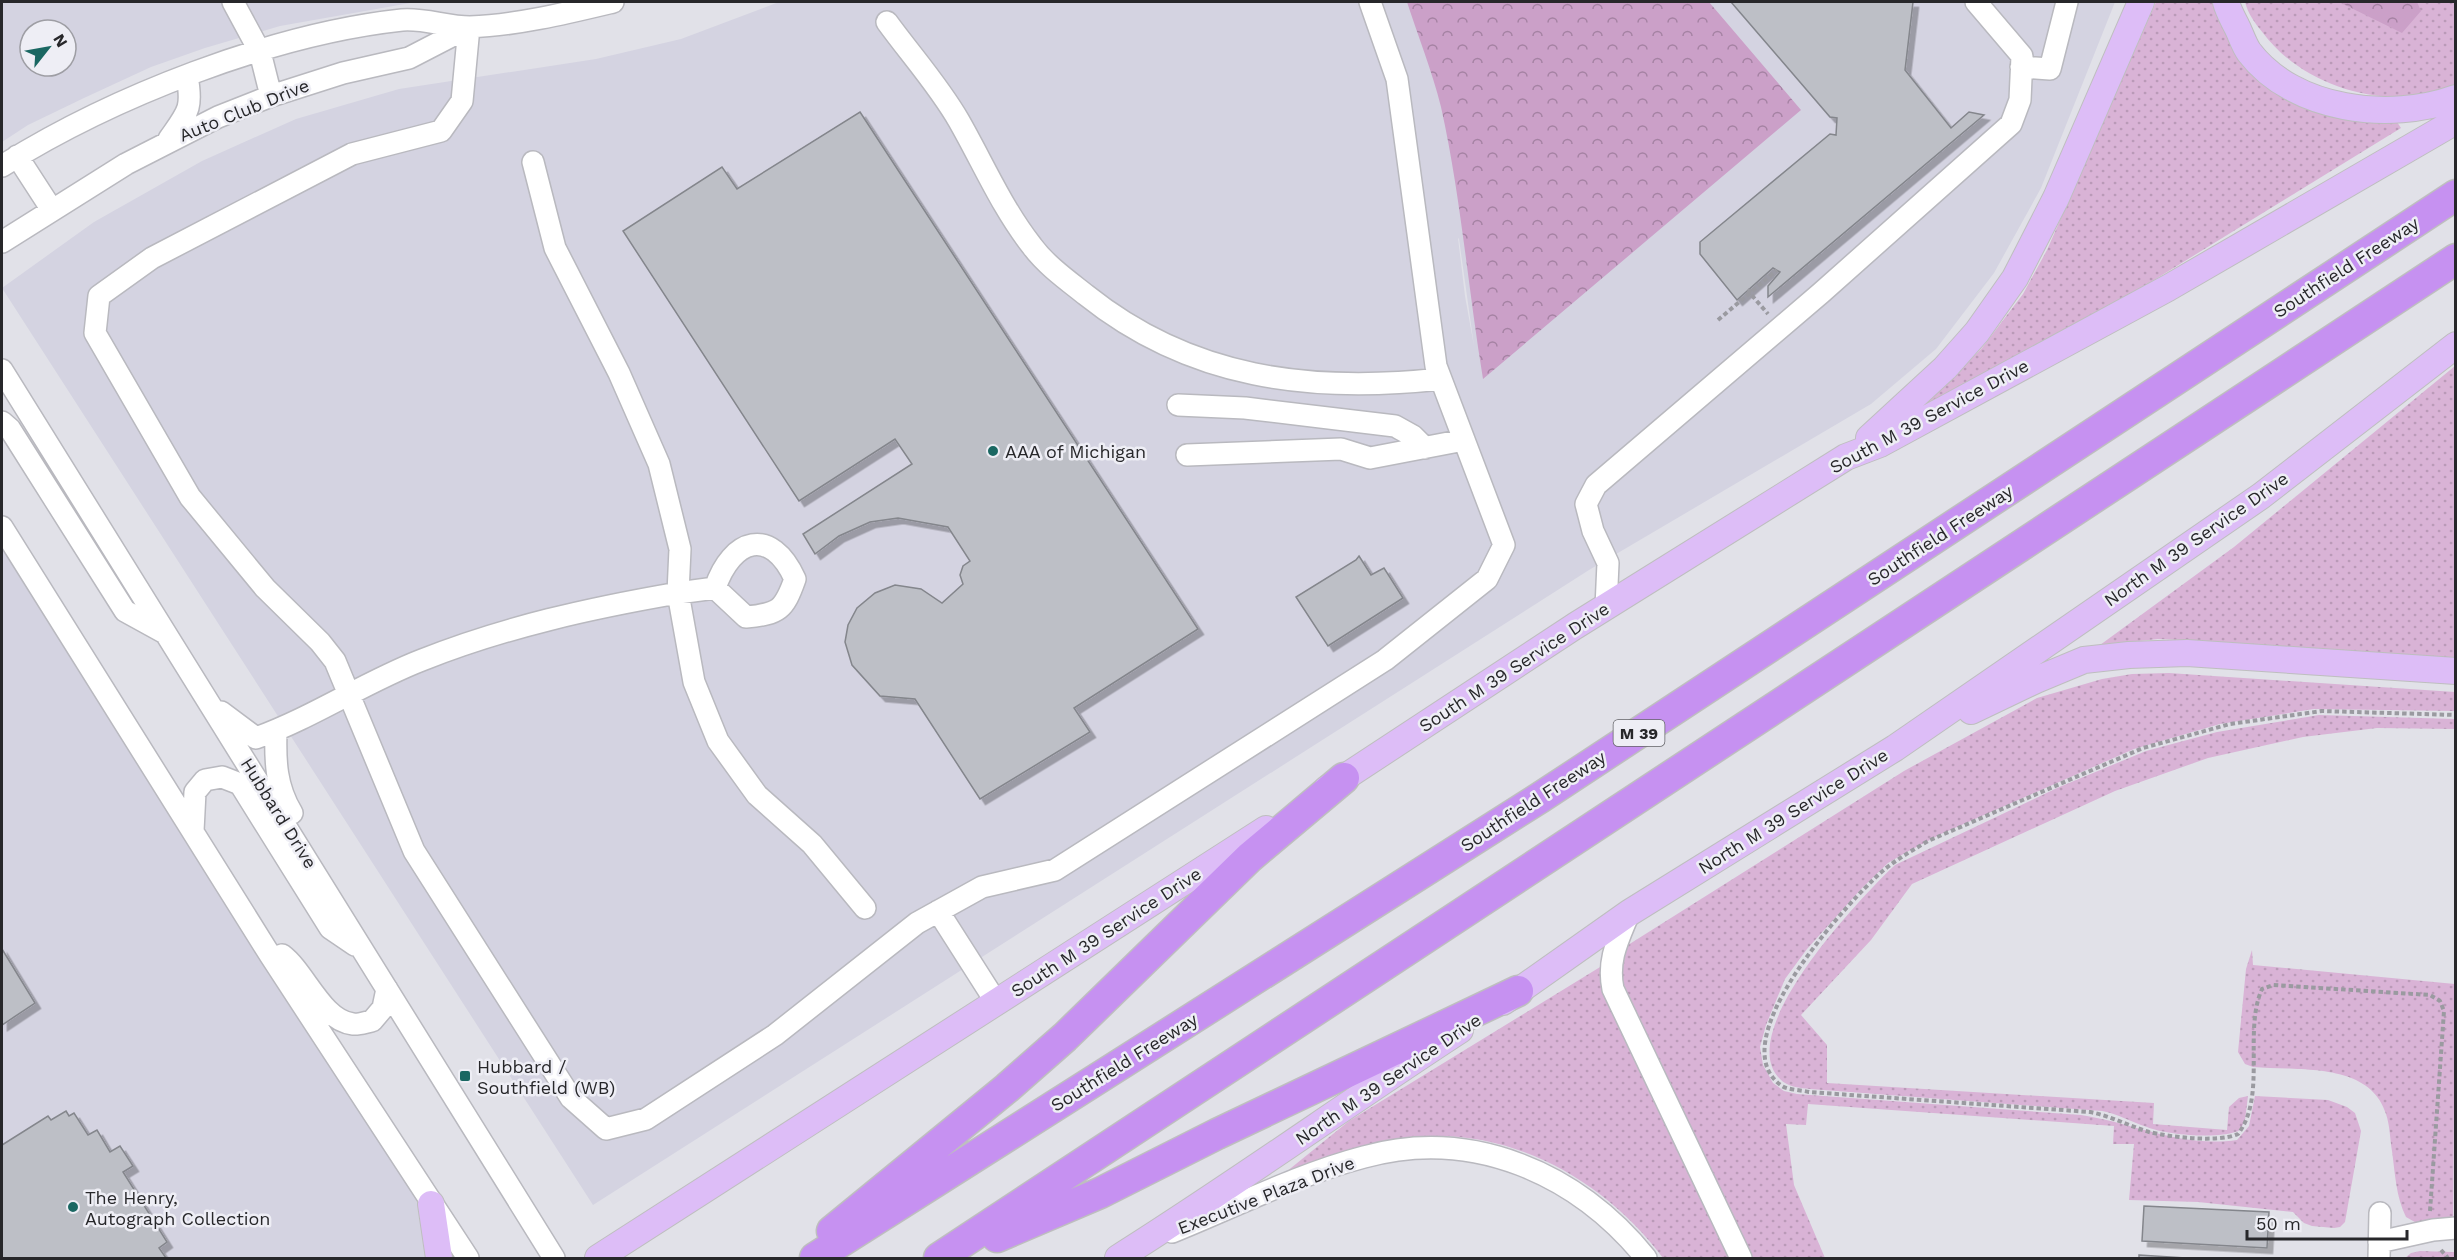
<svg xmlns="http://www.w3.org/2000/svg" width="2457" height="1260" viewBox="0 0 2457 1260" font-family="'Work Sans',sans-serif">
	<style>
		.built { fill: #d4d3e1; fill-rule: evenodd }
		.grass { fill: url(#grass-dots) }
		.forest { fill: url(#forest-crowns) }
		.building { fill: #bdbfc6; stroke: #84868c; stroke-width: 1.5; filter: url(#shadow) }
		.lines { fill: none; stroke-linecap: round; stroke-linejoin: round }
		.minor-casing { stroke: #b9b9bf; stroke-width: 24 }
		.major-casing { stroke: #bebebf; stroke-width: 28 }
		.highway-casing { stroke: #bebebf; stroke-width: 33 }
		.path { stroke: #9a9aa0; stroke-width: 4; stroke-dasharray: 4.5 3; stroke-linecap: butt }
		.minor { stroke: #fff; stroke-width: 21 }
		.major { stroke: #ddbdf7; stroke-width: 26 }
		.highway { stroke: #c691f1; stroke-width: 30 }
		.poi-dot { fill: #1a6762; stroke: #eeeef5; stroke-width: 2 }
		.labels { text-anchor: middle; dominant-baseline: central; stroke-width: 5; stroke-linejoin: round; paint-order: stroke }
		.shield { fill: #eeeef5; stroke: #636367; stroke-width: 1.5 }
		.shield-label { font-size: 16px; font-weight: bold; fill: #27272a }
		.street-label { font-size: 18px; fill: #27272a; stroke: #eeeef5 }
		.poi-label { font-size: 18px; fill: #27272a; stroke: #eeeef5; text-anchor: start }
	</style>
	<defs>
		<pattern id="grass-dots" width="8" height="8" patternUnits="userSpaceOnUse" patternTransform="scale(1.5)"><rect width="8" height="8" fill="#d9b3d6"/><path d="M2 2h.1M6 6h.1" fill="none" stroke="#ba9ab8" stroke-width="1.8" stroke-linecap="round"/></pattern>
		<pattern id="forest-crowns" width="20" height="18" patternUnits="userSpaceOnUse" patternTransform="scale(1.5)"><rect width="20" height="18" fill="#cba0c8"/><path d="M2 6a3 3 0 1 1 6 0M12 15a3 3 0 1 1 6 0" fill="none" stroke="#a582a3"/></pattern>
		<filter id="shadow"><feDropShadow dx="5.5" dy="5.5" stdDeviation="0" flood-color="#0004"/></filter>
	</defs>
	<rect width="100%" height="100%" fill="#e1e1e8"/>
	<path class="built" d="M2 2H416L280 26 205 48 151 67 84 98 28 125 2 142ZM30 30H66V66H30Z
		M779 2H2115L2041 188 1994 273 1936 349 1871 404 1589 570 593 1205 2 288 94 222 202 161 296 119 399 89 596 59 681 39ZM1458 238 1459 239 1474 346 1465 296Z
		M2 527 468 1258H2Z"/>
	<path class="grass" d="M2156 2H2215L2244 56 2397 122 2401 128 2107 309 1887 432 1958 372 1982 348 2023 294 2047 250Z
		M2245 2H2455V86C2391 113 2305 89 2263 33 2255 23 2248 14 2245 2Z
		M2455 366V660L2207 641 2158 639 2100 645 2234 547Z
		M2169 673 2455 692V711L2314 709 2220 724 2134 749 1941 834 1905 853 1888 863 1862 888 1807 949 1785 979 1766 1025 1760 1047 1763 1065 1773 1083 1784 1091 1797 1094 2081 1115C2134 1123 2181 1148 2237 1140L2249 1126 2255 1096 2328 1100 2347 1107 2355 1113 2361 1131 2345 1222 2340 1227 2334 1228 2312 1226 2304 1223 2293 1212 2198 1202 2129 1200 2134 1144H2113L2114 1126 1808 1104 1806 1125 1786 1124 1794 1185 1825 1258H1753L1624 985 1621 972 1628 945 1904 771 2037 698 2102 679 2132 674Z
		M2319 715 2455 719V729L2377 728 2303 737 2208 758 2115 791 1912 884 1871 940 1801 1015 1827 1045V1083L2154 1103 2153 1124 2227 1130 2229 1107 2239 1098 2248 1096 2245 1120 2240 1130C2222 1140 2166 1135 2147 1127 2131 1122 2118 1114 2102 1111L1810 1089C1801 1088 1787 1087 1780 1079 1732 1032 1862 896 1895 865L2057 788 2146 751 2217 732Z
		M2252 950 2253 965 2455 984 2453 1226H2422L2406 1217C2396 1197 2395 1173 2392 1151 2390 1139 2390 1126 2386 1114 2370 1061 2297 1071 2253 1067L2245 1064 2238 1052 2246 969Z
		M1605 964 1731 1258H1663C1602 1176 1499 1120 1394 1140 1352 1148 1310 1169 1270 1185L1349 1121Z
		M2420 1251 2452 1252H2455V1258H2405L2411 1253Z"/>
	<path class="forest" d="M1407 2H1709L1801 110 1483 379C1468 288 1461 197 1441 107 1432 71 1418 36 1407 2Z
		M2339 2H2417L2421 11 2402 33Z"/>
	<path class="building" d="M1731 2H1913L1905 70 1951 128 1969 112 1984 115 1768 297V286L1780 272 1773 268 1737 300 1700 254V242L1830 134 1836 135 1837 118 1830 117Z
		M860 112 1198 629 1074 708 1090 732 980 799 915 699 880 696 852 665 845 642 848 625 857 608 875 593 895 585 921 589 942 603 963 584 960 575 963 566 970 561 948 527 898 518 870 522 839 536 815 554 803 534 912 464 895 439 799 501 623 231 722 167 737 189Z
		M1359 556 1371 575 1384 568 1403 598 1328 646 1296 597 1356 560Z
		M2 949 35 1003 2 1025Z
		M66 1111 69 1116 74 1113 88 1135 97 1130 110 1152 120 1146 133 1166 123 1172 167 1242 159 1248 166 1258H2V1145L48 1116 51 1120Z
		M2144 1206 2269 1212 2267 1248 2142 1241Z
		M2139 1255 2186 1258H2139Z"/>
	<g class="lines">
		<g class="minor-casing">
			<path id="minor" d="M233 2 260 52 271 96
				M887 22C911 55 939 86 959 121 983 163 1002 208 1032 246 1046 265 1067 280 1086 295 1191 379 1310 393 1441 379
				M469 27 462 101 441 131 352 154 152 258 99 296 95 333 190 497 265 588 320 642 335 661 414 851 571 1098 606 1129 646 1119 775 1035 917 923 982 887 1055 870 1385 660 1487 579 1504 545 1436 366 1397 79 1370 2
				M2021 67 2050 69 2067 2
				M169 139C188 112 193 109 187 76
				M17 156 52 210
				M533 162 555 248 619 373 659 464 680 549 678 593 715 588 746 617C779 614 784 610 795 579 771 526 732 538 715 588
				M2 166C112 97 272 34 402 20 424 18 447 27 470 27 518 25 567 13 613 2
				M2 242 126 164 218 117 271 96 343 73 409 58 469 27
				M2 370 554 1258
				M1178 405 1245 408 1395 426 1413 436 1425 448
				M2 422 10 429 125 611 165 633
				M1187 455 1341 449 1370 458 1464 440
				M2 527 270 955 468 1258
				M1606 607 1608 563 1593 531 1586 504 1596 485 1821 293 2011 124 2020 100 2022 56 1976 2
				M221 712 256 738C314 717 365 682 422 660 505 627 591 608 678 593L694 682 718 741 757 795 812 844 865 908
				M276 731C275 761 276 787 292 813
				M193 831 195 792 205 780 222 777 240 784 330 928 355 945
				M938 911 996 1002
				M1629 913C1618 940 1607 960 1613 989L1741 1258
				M282 955C305 972 322 1021 353 1024 358 1025 366 1022 372 1021L383 1008 387 989
				M1172 1232C1234 1207 1299 1174 1364 1157 1472 1127 1577 1173 1646 1258
				M2379 1242 2433 1230 2456 1228
				M2379 1258 2380 1213"/>
		</g>
		<g class="major-casing">
			<path id="major" d="M2226 2C2228 10 2233 19 2237 27 2241 35 2244 45 2249 52 2294 111 2390 122 2456 98
				M1869 438 1945 368 1977 332 2015 278 2056 198 2141 2
				M1971 711 2036 680 2084 660 2129 655 2187 653 2456 671
				M1327 789 1575 626 1846 457 1880 444 2168 288 2456 121
				M1503 1002 1629 913 1895 748 2261 496 2456 345
				M431 1204 439 1258
				M598 1258 1266 829
				M1118 1258C1234 1185 1345 1105 1460 1030"/>
		</g>
		<g class="highway-casing">
			<path id="highway" d="M832 1231 1007 1088 1065 1037 1250 857 1344 778
				M997 1237 1100 1193 1217 1134 1518 991
				M815 1258 1541 797 2456 195
				M939 1258 2456 259"/>
		</g>
		<path class="path" d="M1750 289 1749 292 1768 314
			M1718 320 1777 270
			M2430 1211 2444 1011 2440 1001 2430 995 2273 985 2262 989C2243 1031 2267 1096 2238 1134 2218 1143 2170 1137 2149 1132 2129 1126 2111 1116 2090 1112L1809 1092C1802 1090 1788 1090 1782 1086 1720 1044 1840 912 1872 881 1888 864 1908 853 1928 841L2143 748 2230 724 2322 711 2456 715
			M2441 1250 2448 1258"/>
		<use href="#minor" class="minor"/>
		<use href="#major" class="major"/>
		<use href="#highway" class="highway"/>
	</g>
	<g class="poi-dot">
		<circle cx="993" cy="451" r="6"/>
		<rect x="459" y="1070" width="12" height="12" rx="3"/>
		<circle cx="73" cy="1207" r="6"/>
	</g>
	<g class="labels">
		<rect class="shield" x="1613.5" y="720" width="51" height="26" rx="4.5"/>
		<g class="shield-label">
			<text x="1639" y="733">M 39</text>
		</g>
		<g class="street-label">
			<text transform="translate(244 110) rotate(-22)">Auto Club Drive</text>
			<text transform="translate(2346 267) rotate(-33)">Southfield Freeway</text>
			<text transform="translate(1929 416) rotate(-28)">South M 39 Service Drive</text>
			<text transform="translate(1940 535) rotate(-33)">Southfield Freeway</text>
			<text transform="translate(2196 539) rotate(-35)">North M 39 Service Drive</text>
			<text transform="translate(1514 667) rotate(-33)">South M 39 Service Drive</text>
			<text transform="translate(1533 801) rotate(-33)">Southfield Freeway</text>
			<text transform="translate(1793 811) rotate(-32)">North M 39 Service Drive</text>
			<text transform="translate(279 813) rotate(58)">Hubbard Drive</text>
			<text transform="translate(1106 932) rotate(-33)">South M 39 Service Drive</text>
			<text transform="translate(1124 1062) rotate(-32)">Southfield Freeway</text>
			<text transform="translate(1388 1079) rotate(-34)">North M 39 Service Drive</text>
			<text transform="translate(1266 1195) rotate(-21)">Executive Plaza Drive</text>
		</g>
		<g class="poi-label">
			<text x="1005" y="451">AAA of Michigan</text>
			<text x="477" y="1066">Hubbard /<tspan x="477" dy="21">Southfield (WB)</tspan></text>
			<text x="85" y="1197">The Henry,<tspan x="85" dy="21">Autograph Collection</tspan></text>
		</g>
	</g>
	<rect width="2457" height="1260" fill="none" stroke="#27272a" stroke-width="6"/>
	<g transform="translate(48 48) rotate(59)"><circle r="28" fill="#eeeef5" stroke="#9e9ea4" stroke-width="1.5"/>
	<path d="M0-4.5L10 22L0 15L-10 22Z" fill="#1a6762"/>
	<text y="-9" font-size="16" font-weight="bold" text-anchor="middle" fill="#27272a">N</text>
	</g>
	<path d="M2247 1230v9h160v-9" fill="none" stroke="#27272a" stroke-width="3"/>
	<text x="2256" y="1230" font-size="18" fill="#27272a" stroke="#eeeef5" stroke-width="4.5" paint-order="stroke">50 m</text>
</svg>
